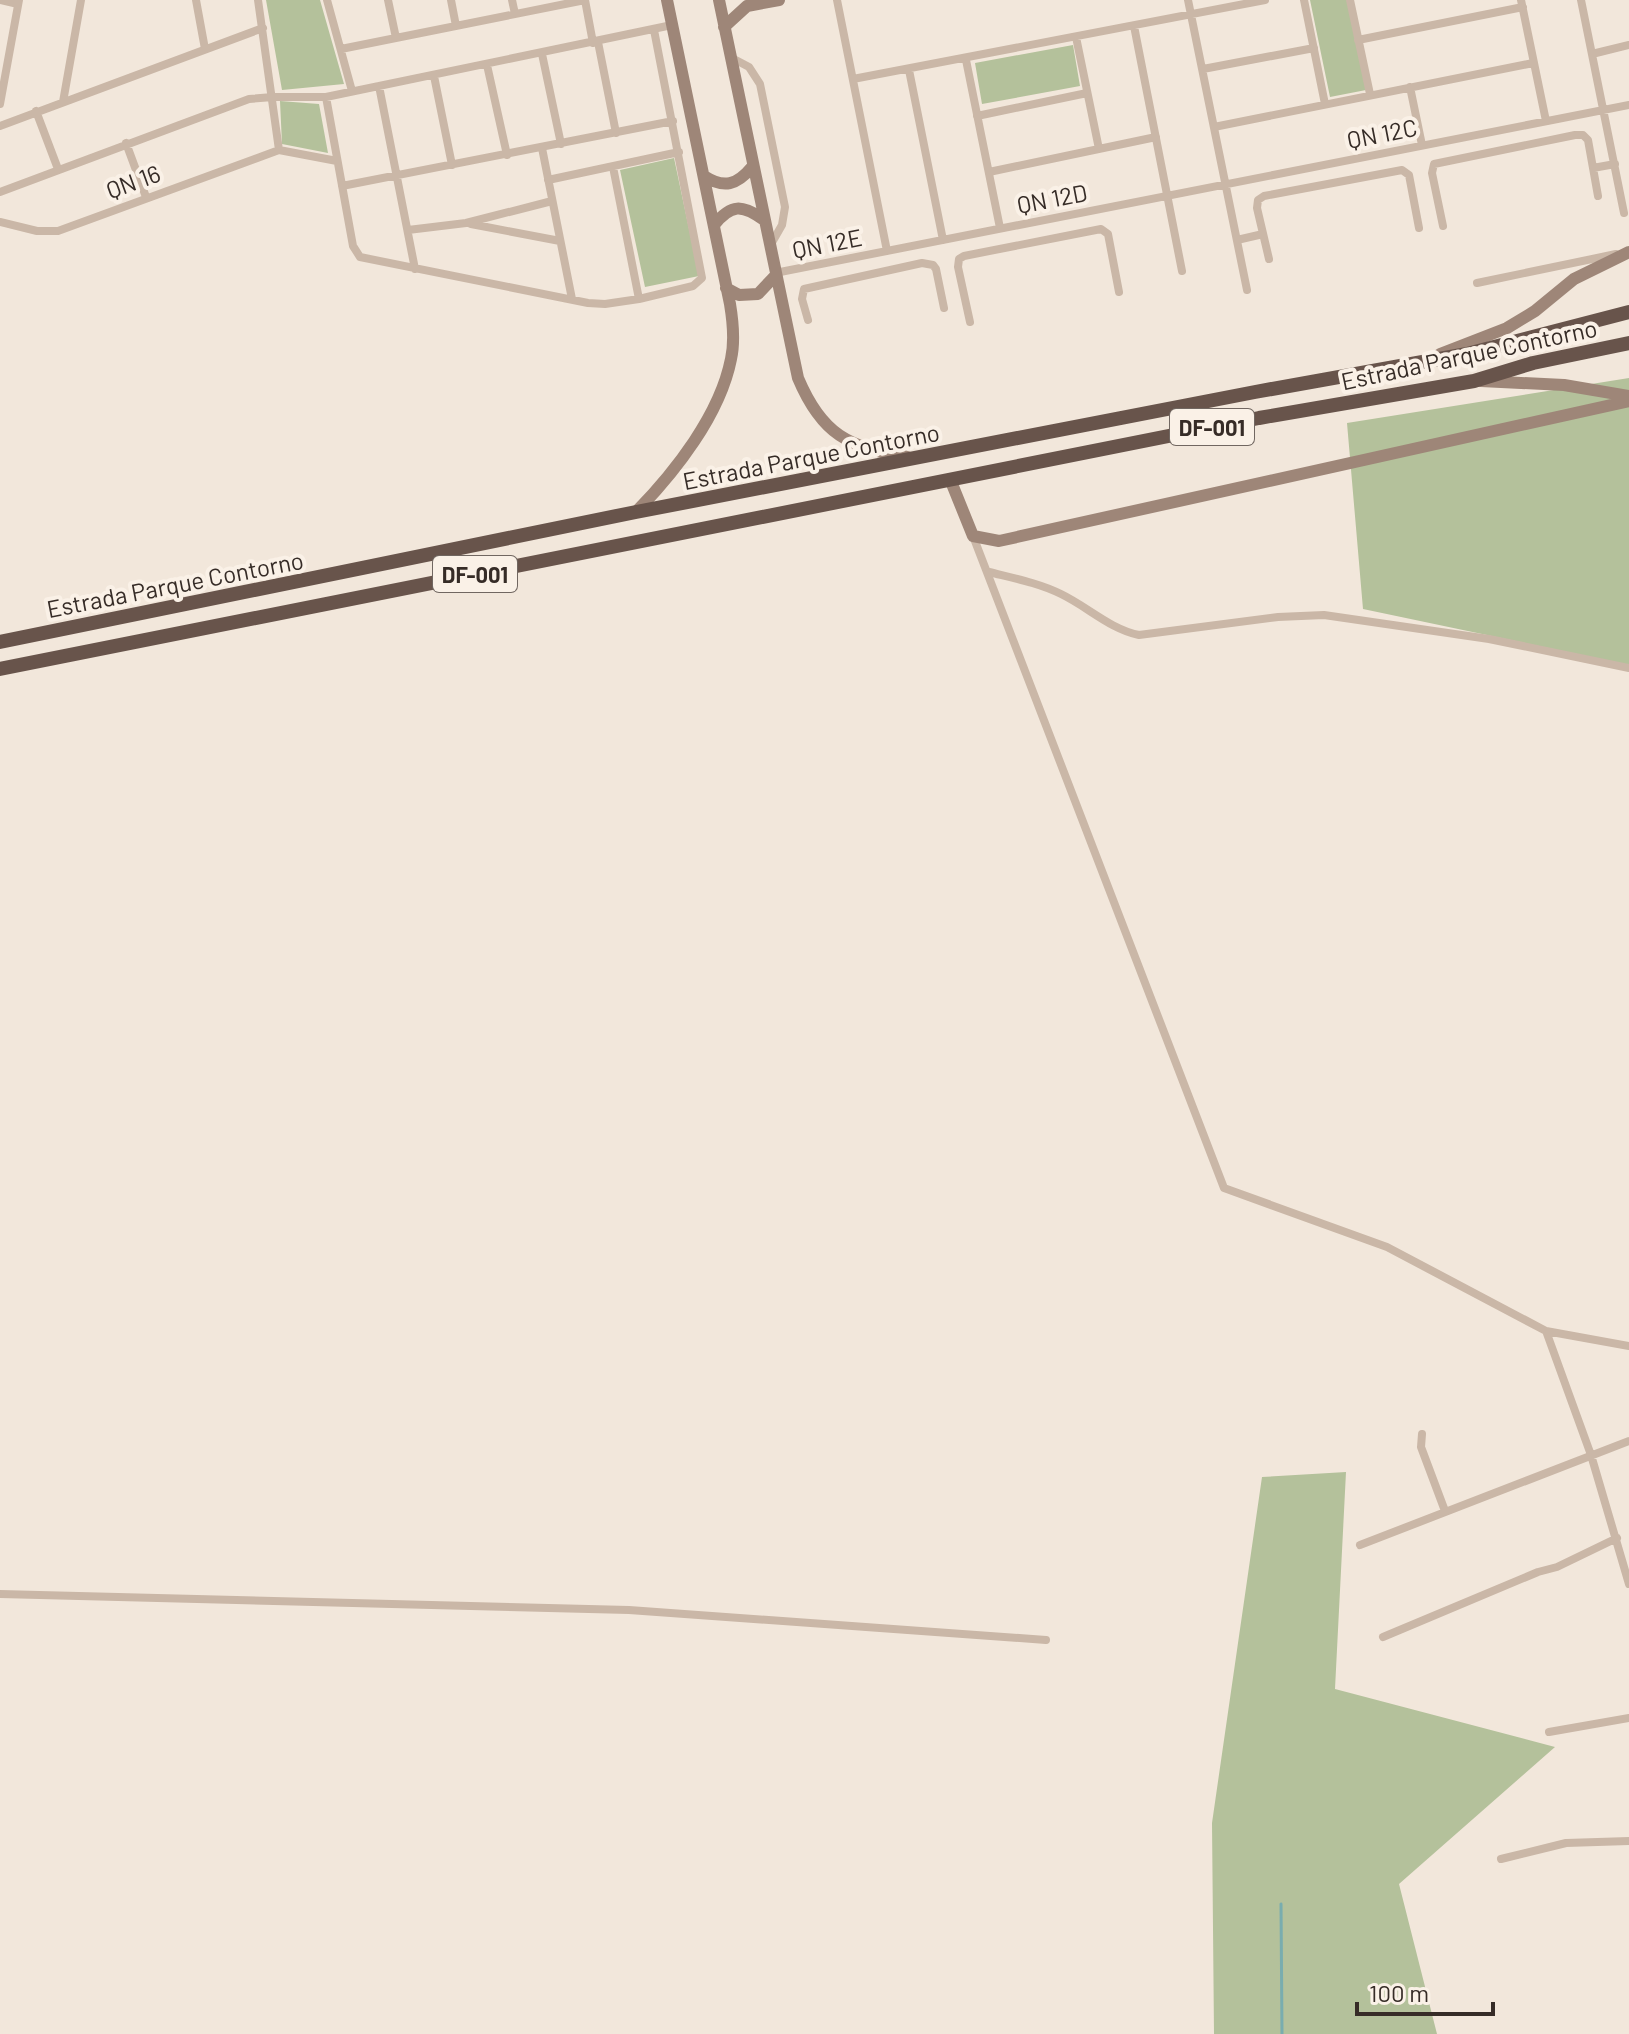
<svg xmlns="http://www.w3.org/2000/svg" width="1629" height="2034" viewBox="0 0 1629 2034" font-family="Barlow,sans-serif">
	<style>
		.green { fill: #b4c19b }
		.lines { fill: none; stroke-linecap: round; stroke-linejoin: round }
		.stream { stroke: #79adaf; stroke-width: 3 }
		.minor { stroke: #cab7a7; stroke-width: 8 }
		.secondary { stroke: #9e8678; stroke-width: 12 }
		.trunk { stroke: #68544b; stroke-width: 14 }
		.labels { text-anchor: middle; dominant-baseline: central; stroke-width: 8; stroke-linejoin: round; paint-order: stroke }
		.shield { fill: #faf1e7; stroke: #716761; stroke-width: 2 }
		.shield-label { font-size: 22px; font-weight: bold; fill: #362c27 }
		.street-label { font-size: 24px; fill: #362c27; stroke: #faf1e7 }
	</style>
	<rect width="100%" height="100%" fill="#f2e7db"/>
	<path class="green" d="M266 0H320L344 84 282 90Z
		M1310 0H1348L1366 90 1330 97Z
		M1073 45 1080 86 982 104 975 63Z
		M280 101 319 104 328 153 282 144Z
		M674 158 699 276 645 287 620 170Z
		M1629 378V665L1363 609 1347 423Z
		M1346 1472 1335 1689 1555 1747 1399 1884 1437 2034H1214L1212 1823 1262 1477Z"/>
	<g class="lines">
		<path class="stream" d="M1281 1904 1282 2034"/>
		<path class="minor" d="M0 0 18 4
			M196 0 205 49
			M258 0 279 150
			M327 0 352 91
			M388 0 396 38
			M451 0 456 26
			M512 0 515 14
			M585 0 593 43
			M837 0 887 251
			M1188 0 1247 290
			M1304 0 1325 104
			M1350 0 1370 94
			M1521 0 1546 121
			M1581 0 1624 213
			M1134 26 1182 271
			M1076 37 1099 149
			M1358 40 1523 7
			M598 42 616 133
			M341 49 585 0
			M542 54 561 144
			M1592 54 1629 45
			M730 57 749 67 760 84 785 207 782 225 770 246
			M966 60 1000 228
			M487 65 507 155
			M1203 69 1314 48
			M909 70 943 240
			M434 76 452 165
			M853 79 1265 0
			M379 86 415 269
			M1410 87 1422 145
			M326 97 353 246 360 257 588 303 605 304 639 299 693 286 702 278 654 30
			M63 102 81 0
			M0 104 19 0
			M36 111 58 169
			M977 116 1087 93
			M0 126 263 28
			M1214 127 1533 63
			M126 143 146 197
			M542 148 572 299
			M279 150 337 161
			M613 167 639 299
			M1593 168 1615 164
			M989 172 1156 137
			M548 180 679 152
			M342 186 673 121
			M0 192 249 99 273 97H326L672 25
			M0 222 37 231H58L279 150
			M471 224 560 241
			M1443 226 1432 173 1434 164 1575 135H1583L1588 140 1598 196
			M408 230 466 223 552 201
			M1237 240 1263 234
			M1269 259 1257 208 1258 200 1264 196 1402 170 1409 175 1419 228
			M775 273 1629 105
			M1477 283 1616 254
			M808 320 802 299 804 289 922 263 933 265 936 269 944 308
			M970 322 958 267 959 259 964 256 1101 229 1108 234 1119 292
			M973 536 1224 1188 1387 1247 1546 1331 1629 1346
			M989 572C1013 578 1039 583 1061 594 1088 607 1110 629 1139 635L1278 617 1324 615 1489 639 1629 668
			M1546 1331 1591 1455 1629 1584
			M1422 1434 1421 1447 1445 1511
			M1360 1545 1629 1441
			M0 1594 629 1610 1046 1640
			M1383 1637 1538 1572 1557 1567 1617 1538
			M1549 1732 1629 1718
			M1501 1859 1566 1843 1629 1841"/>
		<path class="secondary" d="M719 0 798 378C822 435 848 447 907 457
			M724 27 747 6 779 0
			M704 176C724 189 737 185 752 167
			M714 225C731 204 742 204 764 220
			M726 288 739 295 758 294 775 276
			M1440 354 1507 328 1535 311 1574 279 1629 252
			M1481 381 1564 385 1629 396
			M950 479 973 536 999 541 1629 401
			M636 512C675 472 720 415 731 359 735 341 733 322 730 304L667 0"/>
		<path class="trunk" d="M0 642 636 512 1255 392 1467 354 1629 312
			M0 669 1259 418 1474 381 1533 363 1629 343"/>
	</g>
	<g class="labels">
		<g class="shield">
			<rect x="1170" y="409" width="84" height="36" rx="6"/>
			<rect x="433" y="556" width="84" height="36" rx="6"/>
		</g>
		<g class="shield-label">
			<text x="1212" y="427">DF-001</text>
			<text x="475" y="574">DF-001</text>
		</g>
		<g class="street-label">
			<text transform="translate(1382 133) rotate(-11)">QN 12C</text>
			<text transform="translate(133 181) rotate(-20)">QN 16</text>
			<text transform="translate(1052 198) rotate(-11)">QN 12D</text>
			<text transform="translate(827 243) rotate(-11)">QN 12E</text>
			<text transform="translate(1469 354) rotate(-12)">Estrada Parque Contorno</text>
			<text transform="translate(811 456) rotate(-11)">Estrada Parque Contorno</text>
			<text transform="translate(175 584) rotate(-11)">Estrada Parque Contorno</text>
		</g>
	</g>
	<path d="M1357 2002v12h136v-12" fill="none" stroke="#362c27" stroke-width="4"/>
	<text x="1369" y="2002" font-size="24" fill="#362c27" stroke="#faf1e7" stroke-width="6" paint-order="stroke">100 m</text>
</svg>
